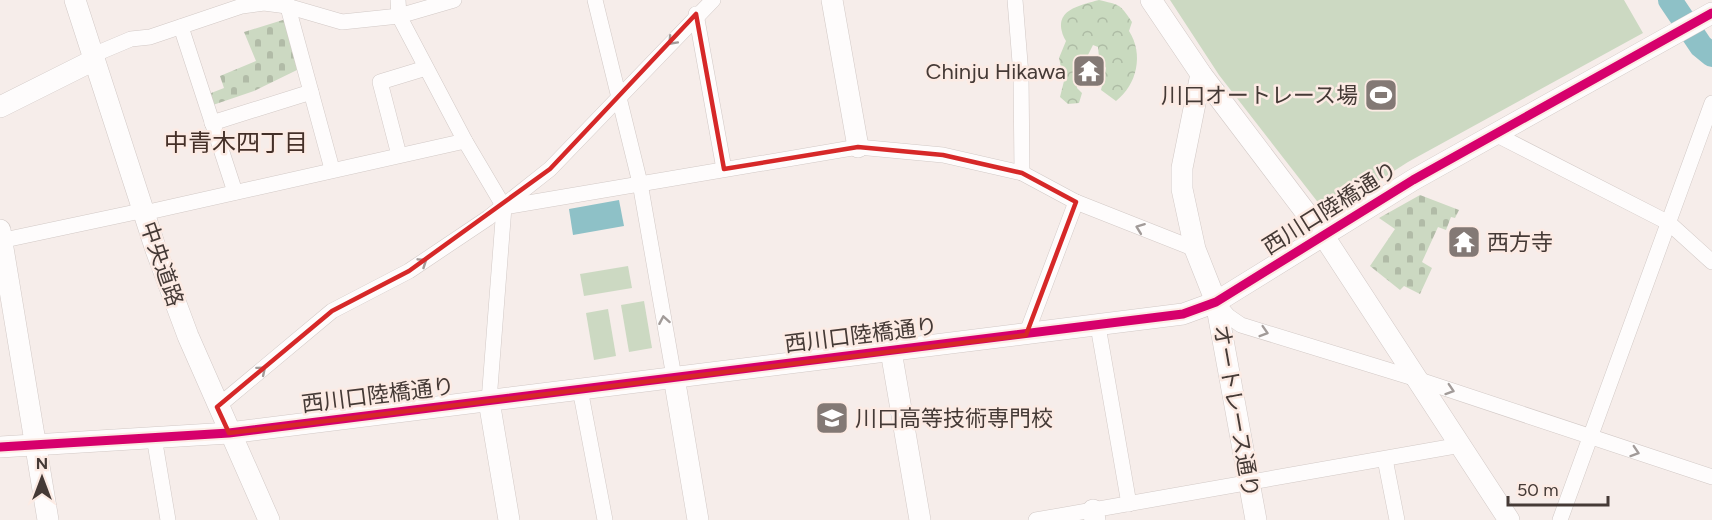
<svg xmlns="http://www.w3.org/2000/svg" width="1712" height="520" font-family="Figtree,'Noto Sans JP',sans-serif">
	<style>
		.forest { fill: url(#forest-crowns) }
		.cemetery { fill: url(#cemetery-stones) }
		.pitch { fill: #ccd9c2 }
		.water { fill: #8ec1c7 }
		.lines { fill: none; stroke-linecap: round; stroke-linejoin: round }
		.river { stroke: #8ec1c7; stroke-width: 24 }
		.street-casing { stroke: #d2c9c6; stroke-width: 16 }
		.secondary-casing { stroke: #d2c9c6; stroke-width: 22 }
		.street { stroke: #fefcfc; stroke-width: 15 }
		.secondary { stroke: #fefcfc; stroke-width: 21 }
		.cycleway-casing { stroke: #fcebe4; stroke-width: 13 }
		.cycleway { stroke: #d6006c; stroke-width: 9 }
		.oneway { stroke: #a29b99 }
		.marked { fill: none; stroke: #d62828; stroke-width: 4.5; stroke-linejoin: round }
		.labels { text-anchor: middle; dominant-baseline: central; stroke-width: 5; stroke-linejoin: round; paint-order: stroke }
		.poi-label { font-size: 22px; fill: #453a36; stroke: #fcebe4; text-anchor: end }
		.street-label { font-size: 22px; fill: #453a36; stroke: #fcebe4 }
		.neighbourhood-label { font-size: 24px; fill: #453028; stroke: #fcebe4 }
	</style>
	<defs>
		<pattern id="forest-crowns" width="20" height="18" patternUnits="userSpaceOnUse" patternTransform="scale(1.5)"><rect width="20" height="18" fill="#c9dabf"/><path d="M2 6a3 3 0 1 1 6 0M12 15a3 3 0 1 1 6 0" fill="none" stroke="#aebca5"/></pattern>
		<pattern id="cemetery-stones" width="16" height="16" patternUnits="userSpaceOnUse" patternTransform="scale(1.5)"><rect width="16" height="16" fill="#ccd9c2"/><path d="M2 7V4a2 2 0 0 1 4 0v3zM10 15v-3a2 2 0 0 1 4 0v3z" fill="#b1bba7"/></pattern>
	</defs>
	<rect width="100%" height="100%" fill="#f6edea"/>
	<!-- forest -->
	<path class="forest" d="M1099,0c19,5 20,2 33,22l-3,9c15,23 8,54 -13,70l-15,-11 5,-22 -7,-11 -1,-10 -5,-2 -15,30 -1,13 5,5 -3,10 -11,1 -8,-7 4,-16 -5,-23 7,-17c-16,-30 11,-35 33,-41z"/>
	<!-- cemetery -->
	<g class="cemetery">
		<polygon points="286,19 297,70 254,91 210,106 206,95 224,88 220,76 256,61 244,32"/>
		<polygon points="1420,195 1459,210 1455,218 1451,217 1446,230 1438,227 1422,262 1432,268 1420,294 1404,286 1400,290 1370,266 1395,229 1379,218"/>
	</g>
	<!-- pitch -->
	<g class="pitch">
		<polygon points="1170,0 1624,0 1643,33 1408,162 1327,214 1219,75"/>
		<polygon points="628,266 632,288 584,296 580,274"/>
		<polygon points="644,301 652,348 629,352 621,305"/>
		<polygon points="608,309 616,356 594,360 586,313"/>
	</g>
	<!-- water -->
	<polygon class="water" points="619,200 624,226 573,235 569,209"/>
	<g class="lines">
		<!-- river -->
		<polyline class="river" points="1670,0 1701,46 1712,55"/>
		<defs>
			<g id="street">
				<polyline points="286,0 332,169"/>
				<polyline points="398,0 399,16 465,141 504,207 489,401"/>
				<polyline points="595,0 640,183 674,377"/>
				<polyline points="1015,0 1021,75 1022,173"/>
				<polyline points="696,14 724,169"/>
				<polyline points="181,27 235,192"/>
				<polyline points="93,55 131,39 150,37 242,6 264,3 287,6 342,22 399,16 454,0"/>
				<polyline points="212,123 311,92"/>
				<polyline points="1495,134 1669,223 1712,262"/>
				<polyline points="399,155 380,82 426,68"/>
				<polyline points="504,207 858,147 943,155 1022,173 1076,202 1195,249"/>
				<polyline points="0,241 136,212 144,213 465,141"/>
				<polyline points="1216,302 1228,316 1241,325 1417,379 1712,477"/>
				<polyline points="1098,326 1129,504"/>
				<polyline points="1026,335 1076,202"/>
				<polyline points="580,389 605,520"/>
				<polyline points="217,407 332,311 409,271 488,218 550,169 713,0"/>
				<polyline points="154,437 168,520"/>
				<polyline points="1385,459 1397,520"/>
				<polyline points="1036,520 1461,445"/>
				<polyline points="1560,520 1712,103"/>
			</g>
			<g id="secondary">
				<polyline points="75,0 156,250 188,336 269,520"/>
				<polyline points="832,0 858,147"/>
				<polyline points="1151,0 1201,74 1323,235 1509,520"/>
				<polyline points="1201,74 1182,168 1182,189 1195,249 1216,302 1256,520"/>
				<polyline points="0,107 94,60"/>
				<polyline points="0,230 48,520"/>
				<polyline points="891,351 920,520"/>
				<polyline points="674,377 698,520"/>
				<polyline points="489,401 509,520"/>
				<polyline points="0,447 229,433 1183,314 1216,302 1413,180 1712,13"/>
				<polyline points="1093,510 1095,520"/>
			</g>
		</defs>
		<!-- street casing -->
		<use href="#street" class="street-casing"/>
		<!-- secondary casing -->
		<use href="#secondary" class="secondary-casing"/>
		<!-- street -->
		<use href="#street" class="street"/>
		<!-- secondary -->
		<use href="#secondary" class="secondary"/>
		<defs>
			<polyline id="cycleway" points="0,447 229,433 1183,314 1216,302 1413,180 1712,13"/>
		</defs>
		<!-- cycleway casing -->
		<use href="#cycleway" class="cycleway-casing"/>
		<!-- cycleway -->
		<use href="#cycleway" class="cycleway"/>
	</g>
	<!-- one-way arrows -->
	<defs><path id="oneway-chevron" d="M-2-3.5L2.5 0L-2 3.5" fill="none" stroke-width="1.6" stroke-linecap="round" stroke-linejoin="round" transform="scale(1.5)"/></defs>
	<g class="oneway">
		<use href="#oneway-chevron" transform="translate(672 41) rotate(133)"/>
		<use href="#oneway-chevron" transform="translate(1140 228) rotate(-159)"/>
		<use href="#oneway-chevron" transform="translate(423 262) rotate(-34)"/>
		<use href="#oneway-chevron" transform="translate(664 320) rotate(-100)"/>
		<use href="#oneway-chevron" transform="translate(1264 332) rotate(17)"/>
		<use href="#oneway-chevron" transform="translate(262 370) rotate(-40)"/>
		<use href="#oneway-chevron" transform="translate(1450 390) rotate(18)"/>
		<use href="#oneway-chevron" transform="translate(1635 452) rotate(18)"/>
	</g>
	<!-- marked area -->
	<path class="marked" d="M696,14l28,155 134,-22 85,8 79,18 54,29 -50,133 -797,98 -12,-26 115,-96 77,-40 141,-102z"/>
	<!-- icons -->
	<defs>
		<symbol id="temple-square" viewBox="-11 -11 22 22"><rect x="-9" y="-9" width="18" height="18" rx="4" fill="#837975" stroke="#fcebe4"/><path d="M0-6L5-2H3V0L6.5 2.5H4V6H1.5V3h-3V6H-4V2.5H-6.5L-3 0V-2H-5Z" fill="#fff"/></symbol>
		<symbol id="stadium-square" viewBox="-11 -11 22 22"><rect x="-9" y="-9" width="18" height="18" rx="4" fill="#837975" stroke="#fcebe4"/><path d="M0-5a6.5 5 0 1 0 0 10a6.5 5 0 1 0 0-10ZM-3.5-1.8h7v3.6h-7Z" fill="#fff"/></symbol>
		<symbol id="university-square" viewBox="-11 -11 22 22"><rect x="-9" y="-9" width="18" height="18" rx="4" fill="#837975" stroke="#fcebe4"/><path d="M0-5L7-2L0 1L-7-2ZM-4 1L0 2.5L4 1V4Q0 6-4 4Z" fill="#fff"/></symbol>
	</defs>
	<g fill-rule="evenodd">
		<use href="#temple-square" x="1070" y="52" width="38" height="38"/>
		<use href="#stadium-square" x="1362" y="76" width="38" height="38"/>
		<use href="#temple-square" x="1445" y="223" width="38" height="38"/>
		<use href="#university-square" x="813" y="399" width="38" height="38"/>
	</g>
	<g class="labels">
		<!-- poi labels -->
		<g class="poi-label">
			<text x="1066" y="71">Chinju Hikawa</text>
			<text x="1358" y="95">川口オートレース場</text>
			<text x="1487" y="242" text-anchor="start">西方寺</text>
			<text x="855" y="418" text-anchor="start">川口高等技術専門校</text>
		</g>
		<!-- street labels -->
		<g class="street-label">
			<text transform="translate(1330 208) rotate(-32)">西川口陸橋通り</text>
			<text transform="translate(162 264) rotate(71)">中央道路</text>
			<text transform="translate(861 335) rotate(-7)">西川口陸橋通り</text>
			<text transform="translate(378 395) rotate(-7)">西川口陸橋通り</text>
			<text transform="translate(1236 411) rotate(80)">オートレース通り</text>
		</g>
		<!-- neighbourhood labels -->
		<g class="neighbourhood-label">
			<text x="236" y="142">中青木四丁目</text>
		</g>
	</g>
	<!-- north arrow -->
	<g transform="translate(42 478)" stroke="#fcebe4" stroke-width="4.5" paint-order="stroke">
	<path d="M0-4.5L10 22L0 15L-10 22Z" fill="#453a36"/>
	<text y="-9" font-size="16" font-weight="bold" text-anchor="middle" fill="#453a36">N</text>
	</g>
	<!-- scale -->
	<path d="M1508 496v9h100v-9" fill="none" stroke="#453a36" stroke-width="3"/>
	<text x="1517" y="496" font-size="18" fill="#453a36" stroke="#fcebe4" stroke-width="4.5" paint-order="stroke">50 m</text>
</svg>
